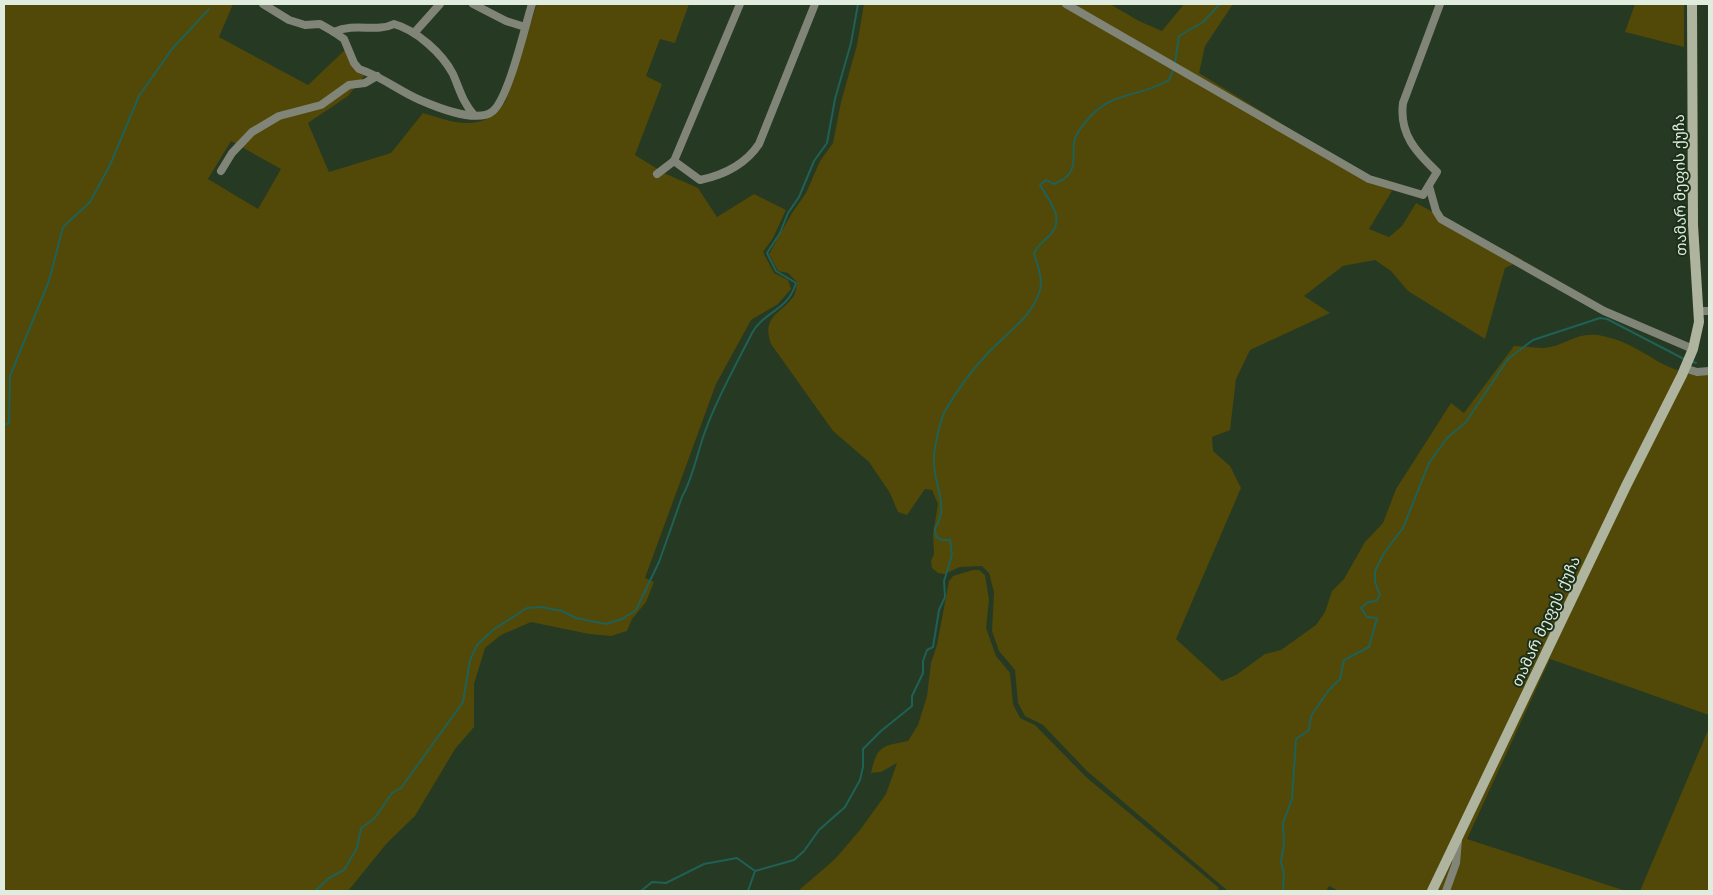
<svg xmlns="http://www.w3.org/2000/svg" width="1713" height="895" font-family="'Noto Serif','Noto Sans Georgian',serif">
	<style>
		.green { fill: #524808; fill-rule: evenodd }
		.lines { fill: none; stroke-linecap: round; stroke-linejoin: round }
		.stream { stroke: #1f6157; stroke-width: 2 }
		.street { stroke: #818578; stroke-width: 8 }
		.secondary { stroke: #aeb49e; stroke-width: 10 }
		.labels { text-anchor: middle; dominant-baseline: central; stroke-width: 4; stroke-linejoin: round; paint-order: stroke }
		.street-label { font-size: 15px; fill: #e0edde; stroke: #1c2f18 }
	</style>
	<rect width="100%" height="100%" fill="#263922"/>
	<!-- green -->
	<g class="green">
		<path d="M4,4h229l-14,33 89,48 39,-37 18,27 -17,21 -40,27 21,49 62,-19 32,-40c31,10 63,21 83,-13l31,-96h152l-14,39 -15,-4 -14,37 16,8 -27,71 29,18 34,15 19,29 37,-23 32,16 -13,28 -10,14 11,21 14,7 3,9 -13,15 -27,16 -35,64 -71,194 9,4 -8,20 -14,17 -5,12 -16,5 -22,-2 -58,-12 -30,13 -16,13 -11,36v43l-19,22 -40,67 -28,27 -39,48h-344zM231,141l50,28 -23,40 -50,-30z"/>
		<path d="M864,4h246l29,17 23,10 22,-27h49l-28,42 -6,27 193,118 -23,38 20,8 13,-11 14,-23 107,57 -18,8 -20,71 -77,-48 -17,-20 -16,-11 -32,6 -39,30 26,17 -80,37 -14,29 -6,51 -18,7 1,14 17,15 11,22 -65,151 46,42 14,-6 29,-21 16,-4 35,-25 9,-13 7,-21 12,-12 21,-37 18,-19 13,-34 55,-86 13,10 50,-67c10,0 20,2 30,2 24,-2 33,-19 63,-11 41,10 55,39 102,37v341l-159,-56 -83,180 159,52h-287l-10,-5 -3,5h-98l-141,-120 -44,-46 -18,-9 -7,-13 -3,-33 -16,-19 -7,-20 2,-39 -5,-19 -7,-7 -22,1 -16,7 -6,-1 -6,-5 -1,-7 3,-7 -1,-20 5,-30 -6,-14 -7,-1 -18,26 -9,-3 -8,-19 -21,-31 -36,-31 -62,-87c-10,-28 10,-30 22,-47 3,-4 3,-10 4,-15l-9,-9 -10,-2 -9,-17 23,-41 14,-20 14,-32 13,-18 8,-41 16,-57z"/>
		<polygon points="1635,4 1684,4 1684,47 1625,32"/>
		<path d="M973,570h6l6,5 4,25 -3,28 10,28 14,17 3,31 7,14 15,7 51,52 133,111 -2,3h-419l37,-32 25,-29 26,-36 11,-31 -16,9 -10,1c6,-28 12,-27 37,-32l10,-16 9,-29 4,-33 6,-18 12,-64 4,-5z"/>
		<polygon points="1709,728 1709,891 1640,891"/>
	</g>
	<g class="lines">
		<!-- stream -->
		<g class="stream">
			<polyline points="1175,63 1179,36 1203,22 1220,4"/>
			<polyline points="1691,361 1696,363"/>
			<polyline points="4,425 9,423 10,376 49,281 63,227 90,202 110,165 139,96 172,49 209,9"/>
			<path d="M315,891l14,-13 15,-8 13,-22 4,-20 13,-9 18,-26 9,-5 62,-86 7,-42 7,-15 16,-15 34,-22 14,-1 21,4 14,7 30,6 16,-5 14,-9 23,-48 23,-65c12,-21 15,-45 24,-68 12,-33 30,-64 46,-96 12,-22 36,-22 44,-50l-20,-12 -9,-18 13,-20 8,-20 11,-16 15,-36 13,-18 8,-44 16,-56 7,-39"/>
			<path d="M641,891l11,-9 14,1 38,-19 33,-6 18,13 39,-11 10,-9 15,-21 26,-23 15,-27 3,-13v-18l18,-18 31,-25v-10l11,-23v-12l4,-11 6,-3 6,-37 6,-13 -1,-16 8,-26 -2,-15h-8l-6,-3 -1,-9c15,-21 -1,-42 -1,-65 -1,-12 6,-42 11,-52 12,-21 26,-40 43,-58 18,-20 44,-35 52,-63 3,-12 -3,-26 -6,-37 4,-8 10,-12 16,-18 16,-17 -1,-34 -10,-50l6,-5 8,4c32,-12 12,-34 24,-52 30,-45 52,-30 91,-52l5,-12"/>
			<polyline points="748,891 755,871"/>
			<polyline points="1283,891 1284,873 1281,862 1284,844 1283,823 1292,799 1296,739 1309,730 1311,716 1328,691 1340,679 1344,660 1369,647 1377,618 1367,617 1361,608 1368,602 1376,601 1380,595 1375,582 1375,571 1384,553 1403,528 1429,463 1447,438 1466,422 1508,359 1533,340 1600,318 1607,319 1684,359"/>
		</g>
		<!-- street -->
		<g class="street">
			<path d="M263,4l26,16 16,5 15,-1 14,8 10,7 10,24 5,6c22,7 40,22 61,31 16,7 58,24 73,11 16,-14 32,-85 39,-107"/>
			<polyline points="473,4 506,21 525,27"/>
			<path d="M740,4l-66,157 26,19c24,-5 45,-15 59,-36l56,-140"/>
			<path d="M1066,4l303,175 54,16 14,-23c-21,-20 -38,-38 -34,-69l37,-99"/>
			<path d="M334,32c22,-10 42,1 60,-8 22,6 48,29 59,50 7,16 9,27 21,41"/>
			<polyline points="415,32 440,4"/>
			<polyline points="221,171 232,153 252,132 279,116 321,105 349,85 365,83 377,76"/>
			<polyline points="657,174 674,161"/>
			<polyline points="1429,186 1436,211 1441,219 1604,311 1693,349"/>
			<polyline points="1699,311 1709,311"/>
			<polyline points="1684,368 1697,372 1709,371"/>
			<polyline points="1446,891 1456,863 1458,840"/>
		</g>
		<!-- secondary -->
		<polyline class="secondary" points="1432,891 1626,486 1682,375 1693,349 1699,322 1693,225 1692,4"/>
	</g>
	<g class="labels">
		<!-- street labels -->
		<g class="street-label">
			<text transform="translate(1679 185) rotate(-91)">თამარ მეფის ქუჩა</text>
			<text transform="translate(1545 621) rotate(-65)">თამარ მეფეს ქუჩა</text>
		</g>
	</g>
	<!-- border -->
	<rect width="1713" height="895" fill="none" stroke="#e0edde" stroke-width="10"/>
</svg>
